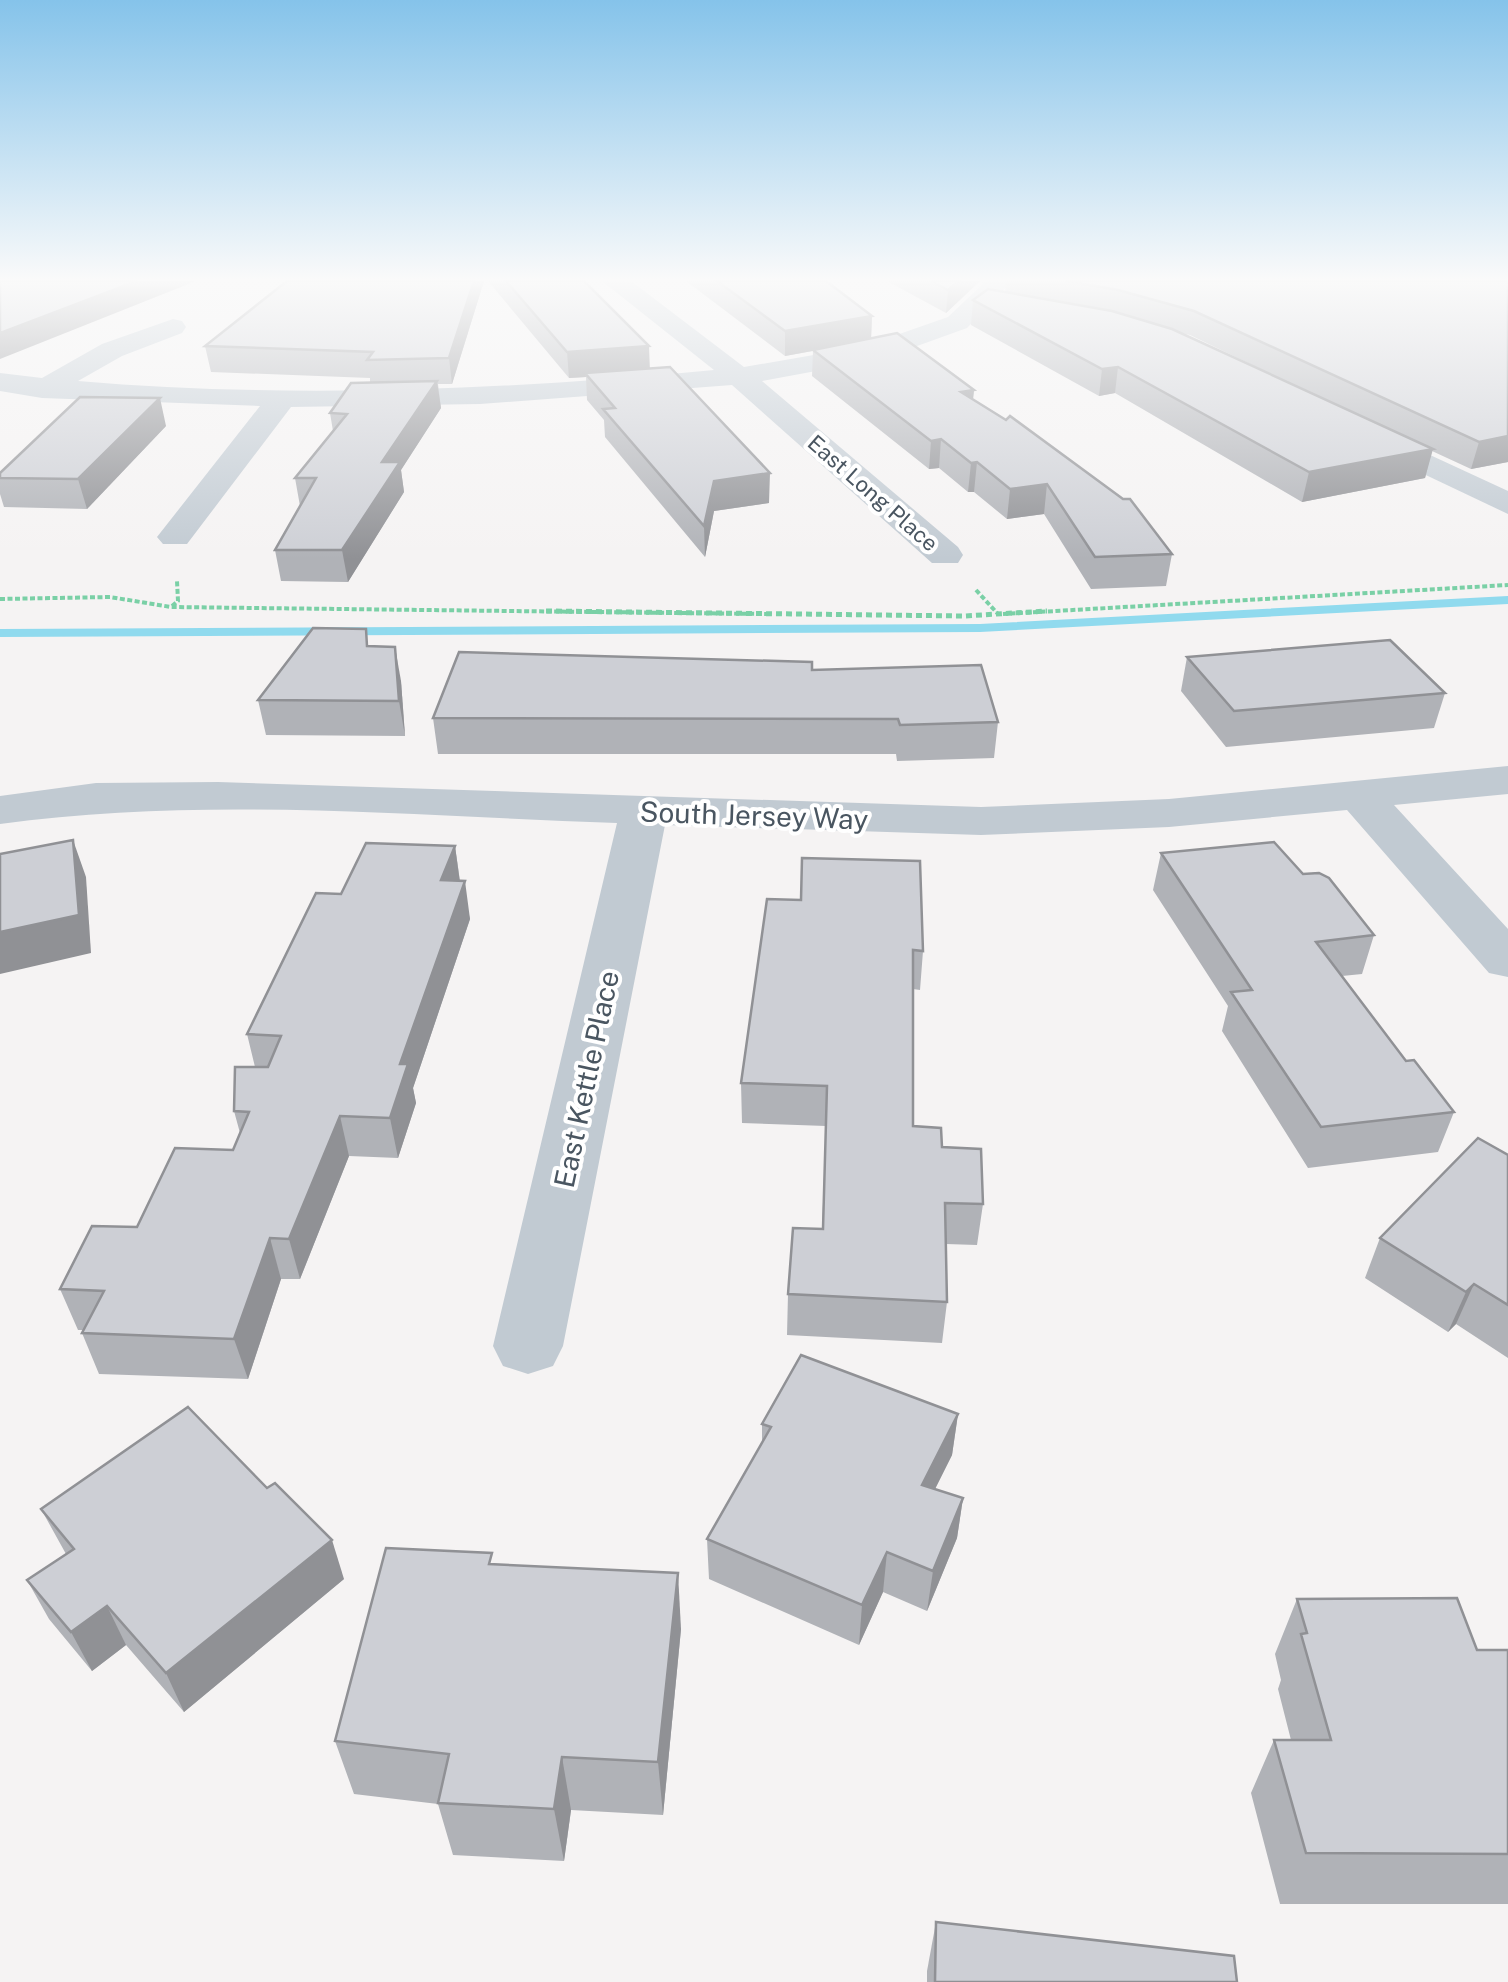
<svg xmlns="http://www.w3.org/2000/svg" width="1508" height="1982" font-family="'Public Sans',sans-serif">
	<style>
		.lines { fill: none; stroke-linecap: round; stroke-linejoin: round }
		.stream { fill: #90daee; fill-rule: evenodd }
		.path-far1 { stroke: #7ad0a6; stroke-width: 4; stroke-dasharray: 5 2.5; stroke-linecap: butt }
		.path { stroke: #7ad0a6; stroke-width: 5; stroke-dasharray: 6 4; stroke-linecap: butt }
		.minor { fill: #c1cad2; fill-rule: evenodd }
		.wall { fill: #b0b2b7; fill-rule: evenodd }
		.shaded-wall { fill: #909195 }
		.building { fill: #cdcfd5; stroke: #909195; stroke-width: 2.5 }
		.labels { text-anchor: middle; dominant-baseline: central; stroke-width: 8; stroke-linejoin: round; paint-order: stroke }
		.far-street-label { font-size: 22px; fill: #4a5661; stroke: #fff }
		.street-label { font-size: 28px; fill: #4a5661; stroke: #fff }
	</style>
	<rect width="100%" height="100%" fill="#f5f3f3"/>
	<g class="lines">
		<!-- stream -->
		<polygon class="stream" points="1508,596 1508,604 980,632 0,637 0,629 980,624"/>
		<!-- path-far1 -->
		<g class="path-far1">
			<polyline points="976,590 998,614"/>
			<polyline points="0,599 110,597 171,607 766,614"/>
			<polyline points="172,606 178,601 177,581"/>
			<polyline points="1003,614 1508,585"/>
		</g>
		<!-- path -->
		<polyline class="path" points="546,611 964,616 1047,611"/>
		<!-- minor -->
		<g class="minor">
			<path d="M602,281h29l113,86 121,-21 83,-29 38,-36h26l-45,47 -86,31 -119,22 196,166 5,8 -5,8h-26l-200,-178 -252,19 -189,3 -104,137h-24l-6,-7 103,-131 -218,-8 -42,-7v-18l42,5 60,-34 71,-25 9,2 4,6 -4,6 -60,23 -44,25c211,18 426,9 636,-11z"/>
			<polygon points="1363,424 1508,491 1508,514 1352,440 1348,433 1352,426"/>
			<path d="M1508,766v28l-114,11 114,124v48l-19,-4 -142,-163 -178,17 -188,8 -316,-10 -102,521 -10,20 -25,8 -25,-8 -10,-20 124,-523c-205,-7 -413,-27 -617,1v-28l96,-13 122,-1 763,25 188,-8z"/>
		</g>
	</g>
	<!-- wall -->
	<g class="wall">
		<polygon points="287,281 484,281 452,384 438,384 441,408 401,470 404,492 348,582 281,581 275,550 300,506 295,478 333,431 330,413 370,382 370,378 211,372 205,346"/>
		<polygon points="488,281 584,281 650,368 769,503 714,511 705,557 605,437 604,420 587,400 586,377 569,378"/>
		<polygon points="686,281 826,281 872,316 871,338 974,390 973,399 1172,554 1166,586 1091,589 1044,514 1007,519 974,492 968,492 939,468 929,469 812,376 813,351 785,356"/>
		<polygon points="887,281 980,281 946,313"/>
		<path d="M1006,281h502v181l-37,7 -39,-18 -7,27 -123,24 -187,-109 -16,3 -128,-71 2,-25 32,-8zM1177,332l13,3 129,62z"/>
		<polygon points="166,426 87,509 4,507 0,494 0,473"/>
		<polygon points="369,646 401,681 405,736 266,735 258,700"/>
		<polygon points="1187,657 1445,693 1434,728 1226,747 1181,691"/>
		<polygon points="812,670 998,722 994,758 897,761 896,754 438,754 433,718"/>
		<polygon points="455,846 460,881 470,919 413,1088 416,1103 398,1158 349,1156 300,1279 281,1279 248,1379 99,1374 82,1333 83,1330 78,1330 60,1289 233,1150 240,1133 234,1111 255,1067 247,1034 341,894"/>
		<polygon points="1161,853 1303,874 1374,935 1362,974 1342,976 1406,1061 1454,1112 1438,1152 1308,1168 1222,1031 1228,1006 1153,890"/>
		<polygon points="767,899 923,951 920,990 913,989 913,1126 942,1147 983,1204 977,1245 946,1244 947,1302 942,1343 787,1335 788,1294 822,1229 826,1126 742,1123 741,1083"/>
		<polygon points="1508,1155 1508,1358 1456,1324 1448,1332 1365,1278 1380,1238"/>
		<polygon points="958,1414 952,1455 935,1489 963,1498 957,1538 927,1611 883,1592 859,1645 709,1579 707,1539 762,1442 762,1424"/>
		<polygon points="41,1509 344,1579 184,1712 126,1645 92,1671 49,1619 27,1580 66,1554"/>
		<polygon points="494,1564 681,1629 663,1815 571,1810 564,1861 453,1855 438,1804 354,1794 335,1741"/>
		<polygon points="1297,1599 1477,1650 1508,1650 1508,1904 1280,1904 1251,1793 1274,1740 1291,1740 1278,1689 1281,1680 1275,1654"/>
		<polygon points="936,1922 1237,1982 927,1982 927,1971"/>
	</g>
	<!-- shaded-wall -->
	<g class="shaded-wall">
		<polygon points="137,281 196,281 0,359 0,333"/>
		<polygon points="474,281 484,281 452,384 449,358"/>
		<polygon points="958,281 980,281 946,313 948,290"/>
		<polygon points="872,316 871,340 785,356 785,331"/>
		<polygon points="649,346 650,372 585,373 586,377 569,378 567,352"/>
		<polygon points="1118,367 1115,393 1099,396 1102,369"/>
		<polygon points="437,381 441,408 401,470 404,492 348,582 342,550 382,462"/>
		<polygon points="974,390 971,417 961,392"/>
		<polygon points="160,398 166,426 87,509 78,479"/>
		<polygon points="1508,436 1508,462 1471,469 1479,442"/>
		<polygon points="941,439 939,468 929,469 931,441"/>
		<polygon points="1433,449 1425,478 1302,502 1309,472"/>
		<polygon points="977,462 974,492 968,492 971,463"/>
		<polygon points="770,473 769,503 714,511 705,557 704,526 714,481"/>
		<polygon points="1047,484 1044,514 1007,519 1010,489"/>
		<polygon points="395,647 401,681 405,736 399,701"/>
		<polygon points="73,840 86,877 91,953 0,974 0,932"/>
		<polygon points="455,846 460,883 441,880"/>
		<polygon points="465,881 470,919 413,1088 416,1103 398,1158 390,1118 400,1064"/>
		<polygon points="340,1116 349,1156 300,1279 289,1239"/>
		<polygon points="270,1238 281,1279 248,1379 234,1339"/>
		<polygon points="1474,1284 1456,1324 1448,1332 1466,1292"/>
		<polygon points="958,1414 952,1455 917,1525 922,1485"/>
		<polygon points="963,1498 957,1538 927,1611 933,1571"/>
		<polygon points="332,1540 344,1579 184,1712 166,1673"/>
		<polygon points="887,1552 883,1592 859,1645 862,1605"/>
		<polygon points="678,1573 681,1629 663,1815 658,1762"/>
		<polygon points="107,1606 126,1645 92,1671 71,1632"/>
		<polygon points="562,1757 571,1810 564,1861 554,1809"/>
	</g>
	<!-- building -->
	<g class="building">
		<polygon points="0,281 137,281 0,333"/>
		<polygon points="287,281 474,281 449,358 367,360 373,352 205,346"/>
		<polygon points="506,281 584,281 649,346 567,352"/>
		<polygon points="717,281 826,281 872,316 785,331"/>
		<polygon points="931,281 958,281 948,290"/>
		<polygon points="1066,281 1508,281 1508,436 1479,442 1194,311 1118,290"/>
		<polygon points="988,289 1112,311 1172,329 1433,449 1309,472 1118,367 1102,369 973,300"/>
		<polygon points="897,333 974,390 961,392 1006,420 1010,416 1123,499 1130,499 1172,554 1095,557 1047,484 1010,489 977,462 971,463 941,439 931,441 813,350"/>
		<polygon points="670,367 770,473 714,481 704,526 603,409 615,408 585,373"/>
		<polygon points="437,381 382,462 400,462 342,550 275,550 316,478 295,478 347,414 330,413 351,383"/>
		<polygon points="80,397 160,398 78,479 0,478 0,473"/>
		<polygon points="313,628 366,629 367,646 395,647 399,701 258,700"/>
		<polygon points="1390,640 1445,693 1234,711 1187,657"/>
		<polygon points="459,652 812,662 812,670 981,665 998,722 900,725 898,719 433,718"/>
		<polygon points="73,840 79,915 0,932 0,854"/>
		<polygon points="1274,842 1303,874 1319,873 1329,878 1374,935 1316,942 1406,1061 1414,1060 1454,1112 1321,1127 1231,992 1252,990 1161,853"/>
		<polygon points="366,843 455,846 441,880 465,881 400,1064 408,1064 390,1118 340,1116 289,1239 270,1238 234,1339 82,1333 104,1291 60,1289 92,1226 137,1227 175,1148 233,1150 249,1112 234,1111 235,1067 268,1067 281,1036 247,1034 316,893 341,894"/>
		<polygon points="802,858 920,861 923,951 913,950 913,1126 941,1128 942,1147 981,1149 983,1204 945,1203 947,1302 788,1294 793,1228 823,1229 827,1086 741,1083 767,899 801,900"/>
		<polygon points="1478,1138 1508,1155 1508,1305 1474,1284 1466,1292 1380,1238"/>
		<polygon points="801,1355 958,1414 922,1485 963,1498 933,1571 887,1552 862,1605 707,1539 771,1427 762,1424"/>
		<polygon points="188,1407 267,1488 275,1483 332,1540 166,1673 107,1606 71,1632 27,1580 74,1549 41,1509"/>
		<polygon points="386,1548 492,1553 489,1564 678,1573 658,1762 562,1757 554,1809 438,1803 449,1754 335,1741"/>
		<polygon points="1457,1598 1477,1650 1508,1650 1508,1854 1306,1853 1274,1740 1331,1740 1301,1634 1307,1633 1297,1599"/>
		<polygon points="936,1922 1234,1956 1237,1982 935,1982"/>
	</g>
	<!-- sky -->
	<linearGradient id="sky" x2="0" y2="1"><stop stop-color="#85c3ea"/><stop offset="0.5" stop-color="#fafafa"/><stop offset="1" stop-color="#fafafa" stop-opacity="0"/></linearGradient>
	<rect width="1508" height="559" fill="url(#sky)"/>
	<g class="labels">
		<!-- far-street labels -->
		<g class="far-street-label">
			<text transform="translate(873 493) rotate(41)">East Long Place</text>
		</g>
		<!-- street labels -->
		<g class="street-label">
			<text transform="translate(754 815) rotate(2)">South Jersey Way</text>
			<text transform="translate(586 1079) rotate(-78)">East Kettle Place</text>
		</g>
	</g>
</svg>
